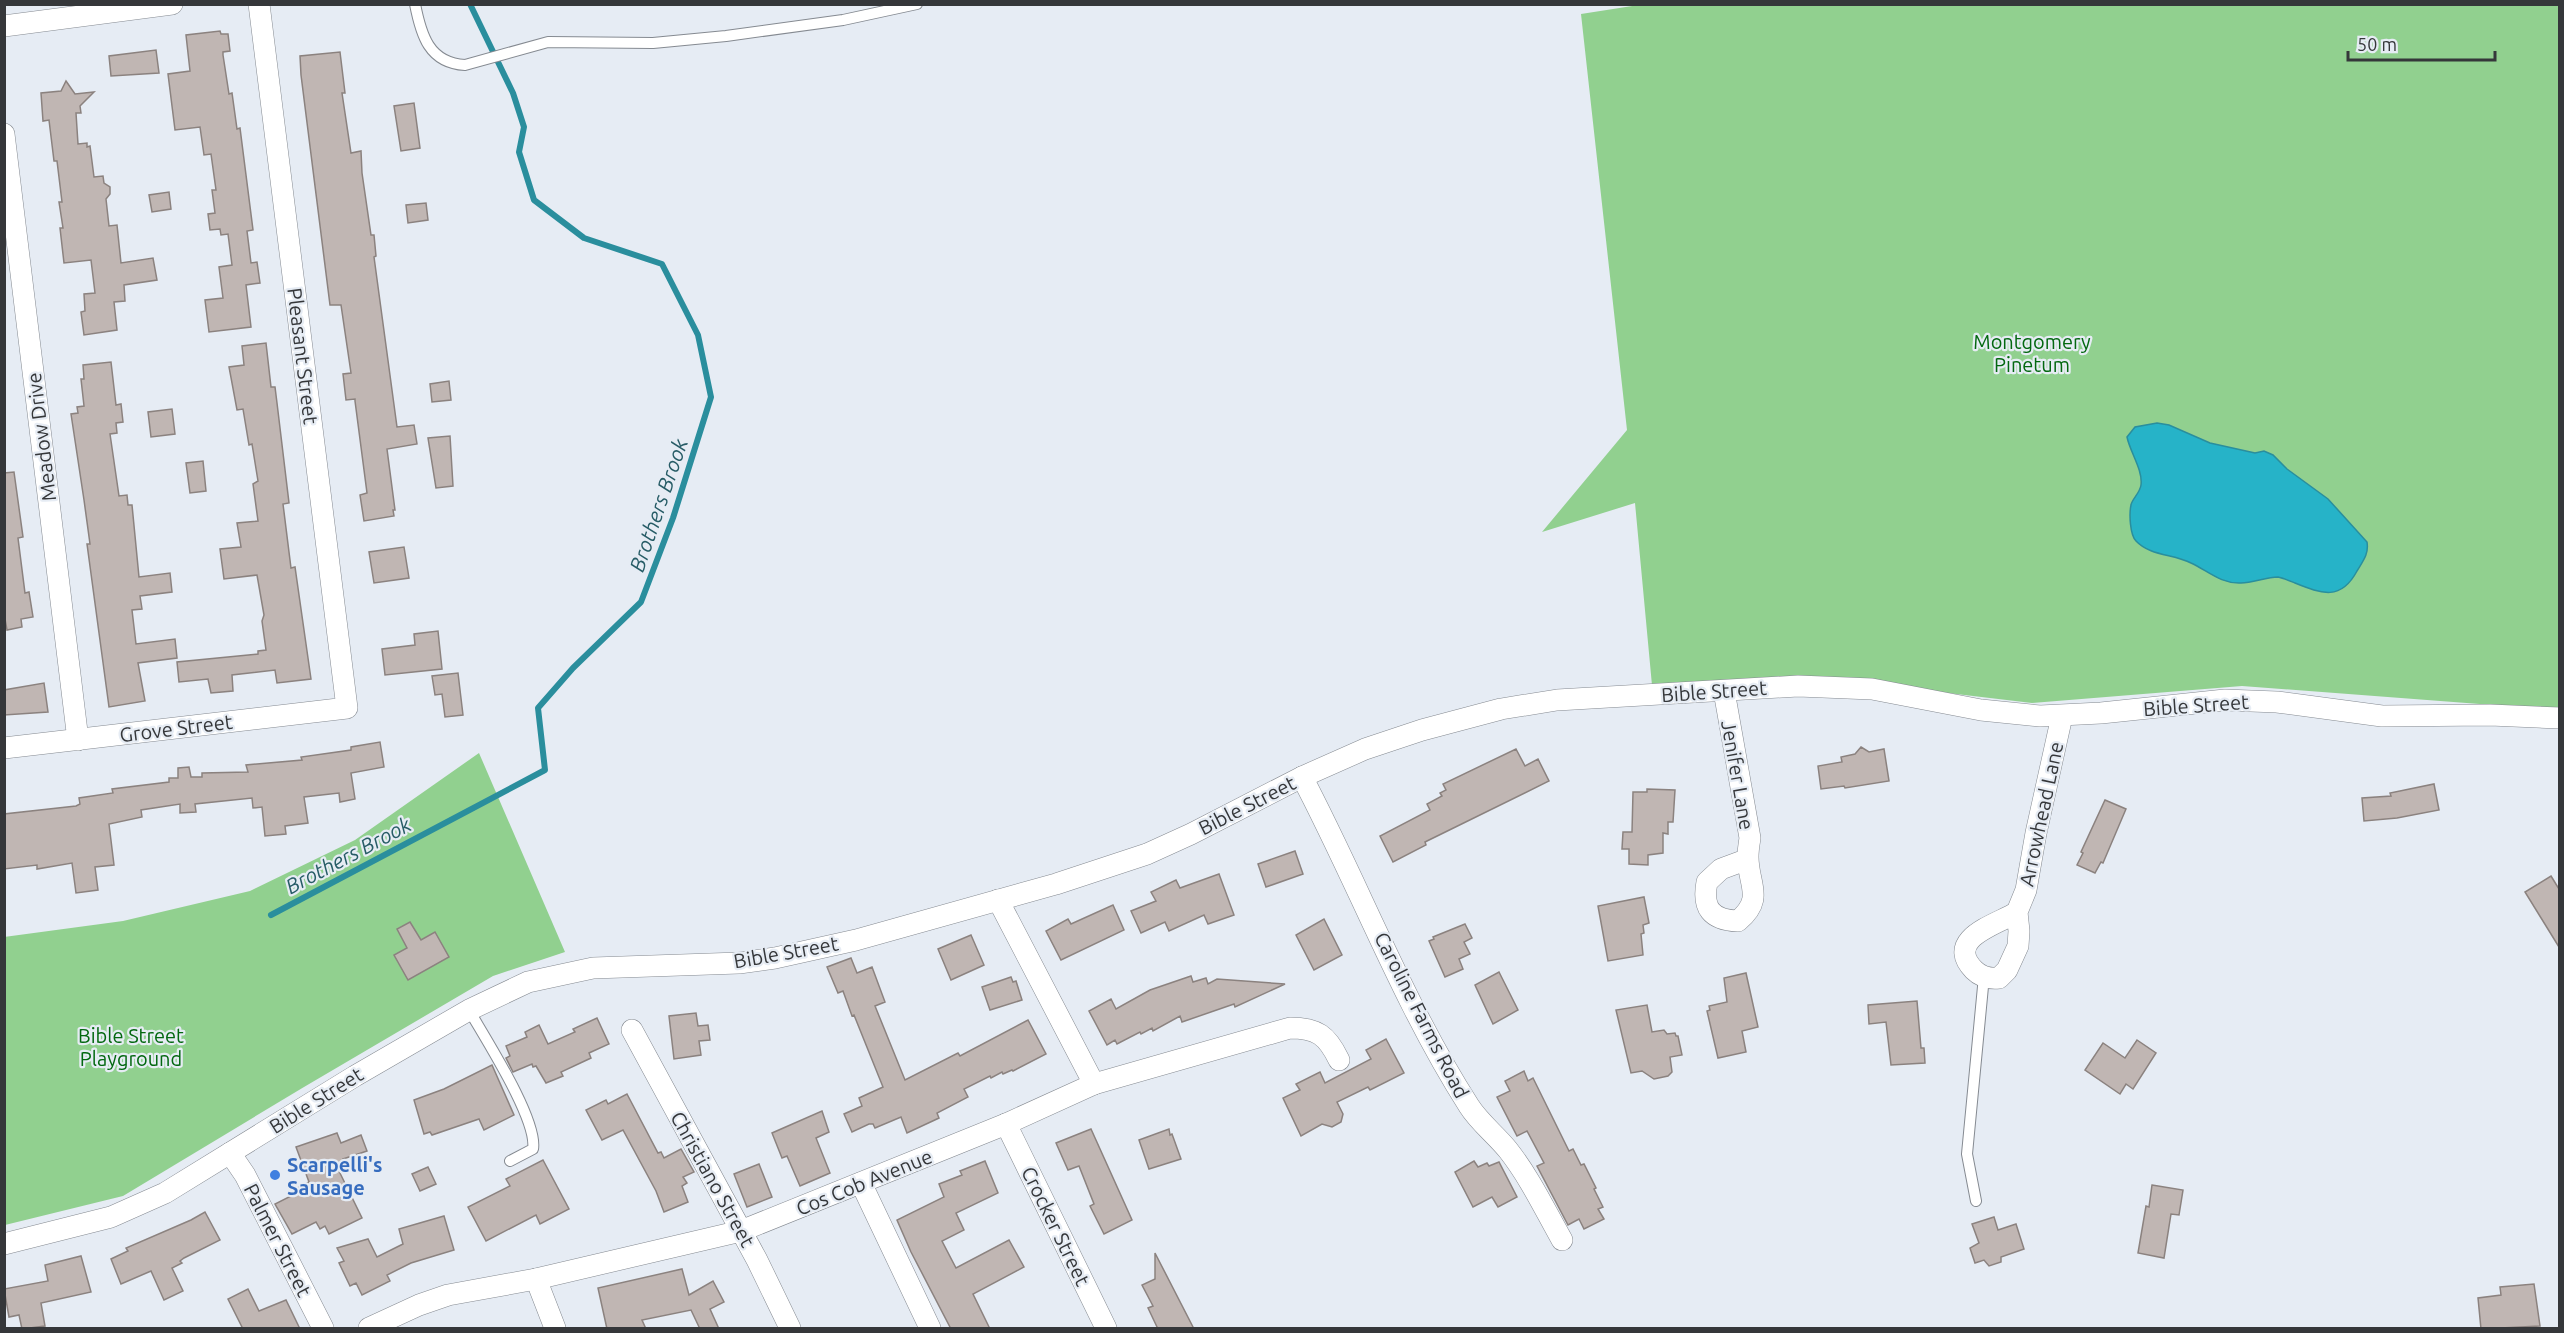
<svg xmlns="http://www.w3.org/2000/svg" width="2564" height="1333" font-family="Ubuntu,sans-serif">
	<style>
		.green { fill: #91d08f }
		.water { fill: #26b3c8; stroke: #2a8e9d; stroke-width: 1.5 }
		.lines { fill: none; stroke-linecap: round; stroke-linejoin: round }
		.stream { stroke: #2a8e9d; stroke-width: 6 }
		.building { fill: #c0b6b3; stroke: #8b827f; stroke-width: 1.5 }
		.lane-casing { stroke: #858a91; stroke-width: 12 }
		.street-casing { stroke: #858a91; stroke-width: 22 }
		.lane { stroke: #fff; stroke-width: 10 }
		.street { stroke: #fff; stroke-width: 21 }
		.shop-dot { fill: #3f7fe0; stroke: #e6ecf4; stroke-width: 2 }
		.labels { text-anchor: middle; dominant-baseline: central; stroke-width: 4.5; stroke-linejoin: round; paint-order: stroke }
		.park-label { font-size: 20px; fill: #036810; stroke: #e6ecf4 }
		.street-label { font-size: 20px; fill: #35373a; stroke: #e6ecf4 }
		.shop-label { font-size: 20px; font-weight: bold; fill: #366cbe; stroke: #e6ecf4; text-anchor: start }
		.water-label { font-size: 21px; font-style: italic; fill: #275c66; stroke: #e6ecf4 }
	</style>
	<rect width="100%" height="100%" fill="#e6ecf4"/>
	<!-- green -->
	<g class="green">
		<polygon points="1645,4 2559,5 2559,710 2242,686 2032,703 1872,684 1653,696 1635,503 1542,532 1627,430 1581,14"/>
		<polygon points="479,753 565,952 493,976 304,1087 123,1196 5,1225 4,937 123,921 250,891 355,840"/>
	</g>
	<!-- water -->
	<path class="water" d="M2157,423l12,2 41,18 45,10 9,-2 9,4 14,14 41,30 39,43c2,12 -4,19 -10,29 -16,30 -35,23 -62,12 -5,-2 -12,-5 -17,-6 -12,0 -25,6 -37,6 -20,1 -33,-12 -50,-20 -17,-9 -41,-7 -55,-22 -6,-6 -7,-27 -5,-36 1,-6 9,-12 10,-20 2,-15 -11,-33 -14,-48l8,-10z"/>
	<g class="lines">
		<!-- stream -->
		<polyline class="stream" points="271,915 545,770 538,708 573,668 641,602 673,518 711,397 698,335 662,264 584,238 534,200 519,152 524,127 513,93 470,4"/>
	</g>
	<!-- building -->
	<g class="building">
		<polygon points="220,31 221,34 228,34 230,51 223,52 223,55 229,94 232,93 237,129 240,128 253,230 247,231 251,263 257,262 260,283 246,285 251,327 209,332 205,300 223,298 219,267 232,265 228,234 221,235 220,229 210,230 208,214 215,213 212,190 216,190 211,154 204,155 200,127 175,130 168,74 190,71 186,35"/>
		<polygon points="156,50 159,73 111,76 109,56"/>
		<polygon points="340,52 345,93 342,93 351,153 361,151 362,173 371,235 374,235 376,256 374,257 397,427 414,425 417,444 387,449 395,510 393,510 394,516 364,521 360,495 367,493 355,401 355,399 346,400 343,374 351,373 341,305 330,305 301,75 300,56"/>
		<polygon points="66,81 75,94 94,92 80,106 81,113 76,113 78,144 87,143 87,147 90,146 94,177 103,176 104,183 110,187 110,194 106,199 109,226 117,225 121,263 153,258 157,280 124,285 125,301 114,302 117,330 84,335 81,312 85,311 84,294 95,293 91,260 64,263 60,228 63,228 59,202 62,202 57,161 54,161 49,120 43,121 41,93 61,91"/>
		<polygon points="414,103 420,148 401,151 394,106"/>
		<polygon points="169,192 171,209 152,212 149,195"/>
		<polygon points="426,203 428,220 408,223 406,205"/>
		<polygon points="266,343 271,387 275,387 277,403 289,503 283,504 291,568 295,567 311,679 277,683 275,670 232,675 233,691 211,693 208,679 179,682 177,662 258,654 258,651 266,650 262,621 264,615 257,575 224,579 220,549 241,547 237,523 258,521 253,484 258,481 252,444 249,445 243,409 237,410 229,367 244,365 242,346"/>
		<polygon points="111,362 116,405 121,404 123,422 116,423 117,433 110,434 119,496 127,495 128,505 132,505 139,577 170,573 172,592 140,596 142,609 132,610 136,644 175,639 177,658 138,663 145,701 109,707 87,544 90,544 84,500 71,414 78,413 77,407 84,406 81,379 84,379 83,365"/>
		<polygon points="449,381 451,400 432,402 430,384"/>
		<polygon points="172,409 175,434 151,437 148,412"/>
		<polygon points="450,436 453,486 436,488 428,438"/>
		<polygon points="203,461 206,491 190,493 186,463"/>
		<polygon points="14,472 23,537 18,538 25,593 29,592 33,617 21,619 22,627 7,630 4,614 4,473"/>
		<polygon points="404,547 409,578 374,583 369,552"/>
		<polygon points="438,631 442,669 385,675 382,649 415,645 414,634"/>
		<polygon points="458,673 463,715 445,717 442,694 435,695 432,676"/>
		<polygon points="44,683 48,712 4,715 4,690"/>
		<polygon points="380,742 384,767 351,773 355,799 340,802 339,793 304,797 308,823 285,826 286,834 265,836 262,807 253,808 252,798 195,804 196,812 180,813 180,804 141,810 142,817 109,824 114,865 95,867 98,890 76,893 72,863 37,869 37,865 4,869 4,814 76,806 80,804 79,798 113,793 112,789 169,782 169,778 178,778 178,768 189,767 191,777 202,777 202,773 248,772 246,765 302,760 301,757 351,750 351,747"/>
		<polygon points="1861,747 1869,752 1884,749 1889,781 1845,788 1844,786 1821,789 1818,766 1842,762 1841,757 1855,754"/>
		<polygon points="1516,749 1525,766 1538,759 1549,781 1425,842 1426,845 1393,862 1380,836 1430,810 1427,804 1442,796 1440,793 1446,790 1443,784"/>
		<polygon points="2434,784 2439,810 2397,818 2364,821 2362,798 2391,796 2390,793"/>
		<polygon points="1647,789 1675,790 1673,822 1668,822 1668,834 1663,833 1663,853 1648,855 1648,865 1629,864 1629,849 1622,849 1623,832 1632,832 1633,792 1647,792"/>
		<polygon points="2105,800 2126,809 2103,863 2101,862 2095,873 2077,865 2083,853 2081,852"/>
		<polygon points="1295,851 1303,874 1266,887 1258,864"/>
		<polygon points="1219,874 1234,915 1208,924 1204,915 1169,931 1165,922 1141,933 1131,911 1156,901 1151,892 1176,880 1180,888"/>
		<polygon points="2551,876 2559,889 2559,947 2525,892"/>
		<polygon points="1644,897 1649,923 1643,925 1644,933 1641,934 1643,955 1608,961 1598,906"/>
		<polygon points="1113,905 1124,930 1061,960 1046,931 1068,919 1071,924"/>
		<polygon points="1324,919 1342,955 1314,970 1296,935"/>
		<polygon points="410,922 421,940 435,932 449,957 408,980 394,955 407,948 397,929"/>
		<polygon points="1465,924 1472,938 1464,942 1470,954 1459,959 1463,969 1445,977 1429,941 1434,939 1433,937"/>
		<polygon points="971,935 984,965 951,980 938,949"/>
		<polygon points="851,958 857,973 872,967 885,1002 875,1006 905,1080 958,1053 960,1056 1028,1020 1046,1054 1013,1071 1012,1070 1003,1074 1002,1072 991,1078 990,1076 964,1089 968,1097 937,1113 939,1118 907,1133 901,1117 875,1128 873,1124 869,1124 852,1132 844,1114 862,1106 859,1098 883,1087 854,1015 852,1016 843,991 838,993 827,967"/>
		<polygon points="1499,972 1518,1010 1493,1024 1475,985"/>
		<polygon points="1746,973 1758,1027 1742,1031 1746,1052 1718,1058 1707,1011 1710,1010 1709,1006 1727,1002 1724,978"/>
		<polygon points="1191,976 1193,982 1206,978 1208,984 1217,979 1285,984 1235,1007 1234,1004 1182,1022 1180,1016 1153,1031 1152,1028 1141,1034 1140,1032 1117,1044 1115,1040 1107,1045 1089,1011 1111,999 1116,1009 1150,990"/>
		<polygon points="1011,977 1013,982 1016,981 1022,1000 990,1010 982,987"/>
		<polygon points="1917,1001 1921,1048 1924,1048 1925,1063 1891,1065 1886,1022 1869,1024 1868,1005"/>
		<polygon points="1647,1005 1652,1032 1664,1030 1667,1034 1675,1033 1676,1036 1678,1036 1682,1055 1670,1057 1672,1072 1668,1076 1654,1079 1642,1071 1631,1073 1616,1010"/>
		<polygon points="696,1013 698,1026 708,1025 710,1040 699,1041 701,1055 674,1059 669,1016"/>
		<polygon points="597,1018 609,1044 589,1053 591,1058 561,1072 563,1076 546,1083 536,1066 533,1067 532,1064 513,1072 506,1058 510,1056 506,1046 527,1037 525,1032 539,1025 548,1044 575,1032 573,1029"/>
		<polygon points="1386,1039 1404,1073 1370,1090 1368,1087 1337,1102 1343,1114 1341,1122 1332,1127 1322,1124 1301,1136 1283,1098 1300,1090 1296,1084 1320,1072 1325,1083 1371,1059 1366,1050"/>
		<polygon points="2137,1040 2156,1053 2133,1089 2126,1084 2120,1094 2085,1070 2103,1043 2125,1058"/>
		<polygon points="492,1065 514,1115 484,1130 479,1119 432,1135 430,1132 424,1134 414,1100 444,1089"/>
		<polygon points="1524,1071 1528,1081 1533,1078 1569,1151 1573,1149 1581,1165 1584,1164 1596,1188 1594,1189 1603,1207 1598,1209 1604,1219 1584,1229 1579,1219 1568,1225 1537,1166 1544,1163 1527,1131 1517,1136 1497,1097 1510,1091 1505,1081"/>
		<polygon points="627,1094 658,1153 661,1152 664,1158 681,1149 694,1172 683,1177 687,1183 682,1186 688,1202 664,1212 656,1191 623,1130 602,1140 586,1110 606,1100 608,1104"/>
		<polygon points="822,1111 829,1132 816,1138 830,1173 800,1186 787,1156 782,1158 772,1133"/>
		<polygon points="1091,1129 1132,1220 1104,1234 1090,1206 1094,1204 1079,1166 1068,1170 1056,1143"/>
		<polygon points="1169,1129 1170,1135 1172,1134 1181,1159 1149,1169 1139,1140"/>
		<polygon points="337,1133 341,1143 361,1135 367,1151 343,1159 345,1164 337,1167 362,1218 329,1234 325,1226 320,1229 316,1222 292,1234 275,1204 295,1194 293,1190 309,1182 296,1147"/>
		<polygon points="543,1160 569,1209 540,1224 536,1215 486,1241 468,1207 510,1186 506,1179"/>
		<polygon points="985,1161 998,1193 956,1213 964,1230 942,1241 956,1268 1009,1240 1024,1267 973,1294 990,1329 951,1329 911,1252 897,1220 944,1197 939,1184 962,1175 960,1171"/>
		<polygon points="1474,1161 1478,1167 1487,1163 1489,1166 1499,1162 1517,1197 1498,1207 1492,1197 1473,1207 1455,1172"/>
		<polygon points="759,1164 772,1197 747,1207 734,1174"/>
		<polygon points="428,1167 436,1184 420,1191 412,1174"/>
		<polygon points="2152,1185 2183,1190 2179,1215 2171,1214 2164,1258 2138,1253 2146,1206 2149,1207"/>
		<polygon points="205,1212 220,1240 184,1258 180,1261 182,1263 172,1268 183,1291 164,1300 151,1271 121,1284 111,1259 128,1251 126,1248 191,1220"/>
		<polygon points="444,1216 454,1250 411,1263 387,1275 390,1281 362,1295 356,1283 350,1286 339,1263 344,1261 337,1248 368,1239 377,1257 403,1244 399,1229"/>
		<polygon points="1994,1217 1998,1230 2016,1224 2024,1249 2001,1257 2001,1262 1989,1266 1984,1260 1975,1263 1970,1248 1979,1243 1972,1224"/>
		<polygon points="1155,1253 1194,1329 1158,1329 1148,1308 1153,1306 1142,1285 1155,1279"/>
		<polygon points="81,1256 91,1292 41,1303 45,1326 22,1329 19,1315 9,1317 4,1289 48,1281 45,1265"/>
		<polygon points="682,1269 689,1295 713,1281 724,1302 710,1309 719,1329 700,1329 691,1310 642,1320 646,1329 607,1329 598,1288"/>
		<polygon points="2534,1284 2540,1326 2481,1329 2478,1298 2501,1295 2500,1287"/>
		<polygon points="248,1289 259,1311 286,1300 300,1329 243,1329 228,1299"/>
	</g>
	<g class="lines">
		<defs>
			<g id="lane">
				<path d="M415,4c6,31 14,59 50,61l83,-23 105,1 73,-7 117,-16 74,-16"/>
				<path d="M469,1010c16,28 69,110 64,139l-23,12"/>
				<polyline points="1976,1201 1967,1154 1984,976"/>
			</g>
			<g id="street">
				<polyline points="4,26 172,4"/>
				<polyline points="4,134 78,740"/>
				<path d="M1724,691l26,147c-1,6 -2,13 -2,19 0,28 17,41 -10,64 -27,-1 -36,-13 -31,-39l14,-13 27,-10"/>
				<polyline points="4,748 347,708 259,4"/>
				<path d="M1302,777c57,108 101,226 167,329 10,16 27,29 39,44 22,28 37,60 54,90"/>
				<polyline points="998,900 1094,1084"/>
				<path d="M2017,912c-18,12 -74,26 -43,58 7,7 15,9 25,8l8,-8 11,-24 1,-15 -2,-19 9,-22 10,-57 26,-117"/>
				<polyline points="632,1030 757,1260 790,1328"/>
				<polyline points="1006,1124 1106,1328"/>
				<polyline points="230,1153 245,1175 323,1328"/>
				<polyline points="861,1183 930,1328"/>
				<polyline points="4,1244 111,1217 165,1193 355,1076 469,1010 528,982 593,968 739,963 775,958 856,940 1056,884 1147,854 1191,834 1302,777 1365,749 1422,730 1501,709 1557,700 1798,686 1872,689 1981,710 2040,716 2101,713 2225,700 2277,702 2382,716 2490,715 2560,718"/>
				<polyline points="536,1279 555,1328"/>
				<path d="M369,1328l50,-23 29,-10 88,-16 205,-48 265,-107 88,-40 196,-56c27,0 37,7 49,32"/>
			</g>
		</defs>
		<!-- lane casing -->
		<use href="#lane" class="lane-casing"/>
		<!-- street casing -->
		<use href="#street" class="street-casing"/>
		<!-- lane -->
		<use href="#lane" class="lane"/>
		<!-- street -->
		<use href="#street" class="street"/>
	</g>
	<!-- markers -->
	<circle class="shop-dot" cx="275" cy="1175" r="6"/>
	<g class="labels">
		<!-- park labels -->
		<g class="park-label">
			<text x="2032" y="341">Montgomery<tspan x="2032" dy="23">Pinetum</tspan></text>
			<text x="131" y="1035">Bible Street<tspan x="131" dy="23">Playground</tspan></text>
		</g>
		<!-- street labels -->
		<g class="street-label">
			<text transform="translate(303 356) rotate(83)">Pleasant Street</text>
			<text transform="translate(41 437) rotate(-97)">Meadow Drive</text>
			<text transform="translate(1714 691) rotate(-4)">Bible Street</text>
			<text transform="translate(2196 705) rotate(-4)">Bible Street</text>
			<text transform="translate(176 728) rotate(-7)">Grove Street</text>
			<text transform="translate(1738 775) rotate(80)">Jenifer Lane</text>
			<text transform="translate(1247 805) rotate(-27)">Bible Street</text>
			<text transform="translate(2041 814) rotate(-78)">Arrowhead Lane</text>
			<text transform="translate(786 952) rotate(-10)">Bible Street</text>
			<text transform="translate(1422 1015) rotate(63)">Caroline Farms Road</text>
			<text transform="translate(316 1100) rotate(-32)">Bible Street</text>
			<text transform="translate(713 1179) rotate(61)">Christiano Street</text>
			<text transform="translate(864 1182) rotate(-22)">Cos Cob Avenue</text>
			<text transform="translate(1056 1226) rotate(64)">Crocker Street</text>
			<text transform="translate(278 1240) rotate(63)">Palmer Street</text>
		</g>
		<!-- shop labels -->
		<g class="shop-label">
			<text x="287" y="1164">Scarpelli's<tspan x="287" dy="23">Sausage</tspan></text>
		</g>
		<!-- water labels -->
		<g class="water-label">
			<text transform="translate(658 505) rotate(-71)">Brothers Brook</text>
			<text transform="translate(348 855) rotate(-28)">Brothers Brook</text>
		</g>
	</g>
	<!-- border -->
	<rect width="2564" height="1333" fill="none" stroke="#35373a" stroke-width="12"/>
	<!-- scale -->
	<path d="M2348 51v9h147v-9" fill="none" stroke="#35373a" stroke-width="3"/>
	<text x="2357" y="51" font-size="18" fill="#35373a" stroke="#e6ecf4" stroke-width="4.5" paint-order="stroke">50 m</text>
</svg>
